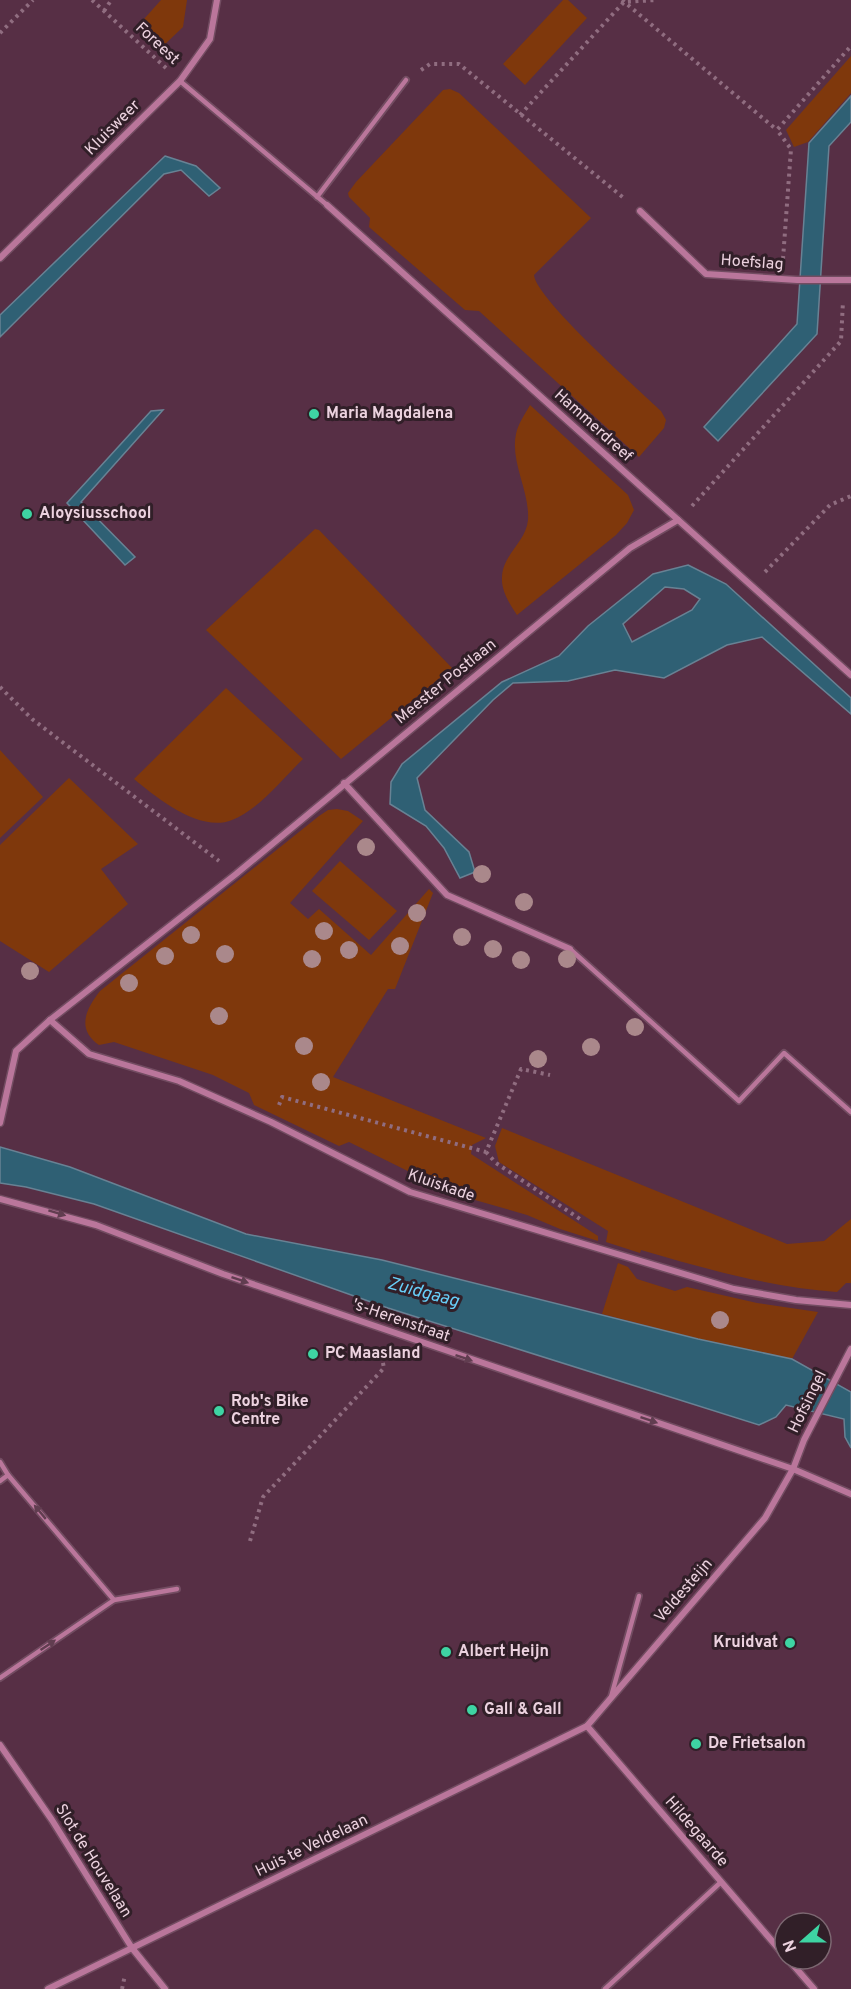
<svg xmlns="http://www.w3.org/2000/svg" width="851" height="1989" font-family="Overpass,sans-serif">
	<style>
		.green { fill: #7f380c }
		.water { fill: #2f6074; stroke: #688294; stroke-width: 1.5; fill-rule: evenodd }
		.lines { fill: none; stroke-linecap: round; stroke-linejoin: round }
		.lane-casing { stroke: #724c61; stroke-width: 8 }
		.street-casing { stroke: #724c61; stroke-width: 9 }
		.path { stroke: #906d80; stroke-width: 4; stroke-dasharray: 3 4.5; stroke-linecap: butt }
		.lane { stroke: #ba769b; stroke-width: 4.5 }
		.street { stroke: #ba769b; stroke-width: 6 }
		.tree { fill: #aa888b }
		.oneway { fill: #613d50 }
		.poi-dot { fill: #3ed4a3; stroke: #311f28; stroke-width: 2 }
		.labels { text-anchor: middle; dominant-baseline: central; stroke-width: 6; stroke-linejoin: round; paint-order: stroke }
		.street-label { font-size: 16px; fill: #ecd2df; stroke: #311f28 }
		.poi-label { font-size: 16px; font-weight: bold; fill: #ecd2df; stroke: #311f28; text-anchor: start }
		.water-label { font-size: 18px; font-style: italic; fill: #68cff8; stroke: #311f28 }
	</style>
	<rect width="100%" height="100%" fill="#572f45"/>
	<!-- green -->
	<g class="green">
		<polygon points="161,0 187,0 183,27 161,48 136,28"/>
		<polygon points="563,0 568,0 587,18 525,85 503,64"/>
		<polygon points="851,56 851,93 808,142 794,147 786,130"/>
		<path d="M450,89l9,4 132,125 -57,57c2,24 104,114 127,136l5,9 -2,8 -25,29 -160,-146 -14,-1 -96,-83 1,-9 -21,-21 -1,-4 8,-11 87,-92z"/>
		<path d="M530,405l98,90 6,15 -7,13 -11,12 -99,80c-7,-11 -16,-24 -15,-38 1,-23 24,-35 26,-57 2,-28 -18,-58 -12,-86 2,-10 9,-20 14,-29z"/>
		<polygon points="315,529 319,530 452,668 341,759 206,630"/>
		<path d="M226,688l77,71c-21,20 -43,50 -71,61 -32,13 -75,-22 -98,-41z"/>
		<polygon points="0,750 43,797 0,838"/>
		<polygon points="69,778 138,844 101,869 128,904 49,972 0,941 0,845"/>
		<path d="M337,809l11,2 15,10 -73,82 18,16 11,-10 52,46 58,-66 4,4 -38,96h-7l-55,88 153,61 -14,7 -1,9 127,82v5l-38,-12 -33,-14 -66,-19 -7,-8 -28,-8 -77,-38 -10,4 -85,-41 -5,-12 -36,-18 -99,-33 -15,3c-23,-16 -13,-36 1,-54l219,-175 9,-6z"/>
		<polygon points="340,861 397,911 369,940 312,891"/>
		<path d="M502,1128l285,116 37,-3 27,-22v64h-5l-9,9c-68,-5 -131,-23 -196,-42l-1,3 -34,-11 2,-11 -109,-69 -4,-16z"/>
		<polygon points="618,1263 628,1267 637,1279 675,1291 687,1287 757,1303 818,1312 792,1359 698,1339 602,1314"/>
	</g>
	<!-- water -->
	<g class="water">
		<polygon points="851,96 851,122 829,146 817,334 718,441 704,427 797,324 809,143"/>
		<polygon points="165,156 196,166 220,188 209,196 181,170 164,174 0,337 0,315"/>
		<polygon points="163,410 81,502 135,557 125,565 67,503 151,411"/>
		<path d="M688,565l38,19 125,114v16l-89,-77 -35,8 -63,33 -49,-8 -47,11 -55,2 -20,17 -76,78 8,32 44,42 6,20 -15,6 -16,-30 -18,-22 -36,-22 1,-22 11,-18 100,-82 57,-26 29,-30 65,-52zM665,587l19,2 16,10 -8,11 -60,32 -9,-18z"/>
		<polygon points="0,1147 70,1167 246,1234 382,1260 698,1339 792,1359 851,1392 851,1448 845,1437 844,1419 786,1405 776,1417 759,1425 388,1308 94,1204 26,1187 0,1183"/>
	</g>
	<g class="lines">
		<defs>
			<g id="lane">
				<polyline points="180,81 327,205"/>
				<polyline points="317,197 406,80"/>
				<polyline points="570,949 739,1101 784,1053 851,1112"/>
				<polyline points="0,1462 8,1475"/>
				<polyline points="0,1481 8,1475 114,1600 0,1678"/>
				<polyline points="114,1600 177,1589"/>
				<polyline points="611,1697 639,1596"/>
				<polyline points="605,1989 721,1882"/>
			</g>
			<g id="street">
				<polyline points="327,205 851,675"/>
				<polyline points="640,211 706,274 797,280 851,280"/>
				<polyline points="0,258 180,81 210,39 217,0"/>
				<polyline points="344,783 447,895 570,949"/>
				<polyline points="50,1020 89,1054 179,1081 271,1122 410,1192 734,1289 796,1300 851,1305"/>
				<polyline points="0,1123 16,1051 50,1020 236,874 630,548 678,520"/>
				<polyline points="0,1199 96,1225 223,1274 793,1469 851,1494"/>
				<polyline points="587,1726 785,1956"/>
				<polyline points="0,1745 52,1820 132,1948 165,1989"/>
				<polyline points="788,1959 814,1989"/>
				<polyline points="48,1989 587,1726 765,1518 793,1469 804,1440 851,1349"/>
			</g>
		</defs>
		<!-- lane casing -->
		<use href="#lane" class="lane-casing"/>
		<!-- street casing -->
		<use href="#street" class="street-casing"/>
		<!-- path -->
		<g class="path">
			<polyline points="92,0 166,68"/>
			<polyline points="622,0 777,130"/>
			<polyline points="104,11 110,2"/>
			<polyline points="0,33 33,0"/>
			<polyline points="421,70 430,64 459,64 625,199"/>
			<polyline points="520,115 624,2 656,0"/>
			<polyline points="783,259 791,149 777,130 851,46"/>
			<polyline points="692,506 841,341 843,301"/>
			<polyline points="765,572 830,505 851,496"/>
			<polyline points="0,687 32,719 219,861"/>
			<polyline points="279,1105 282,1097 486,1152 521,1069 550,1075"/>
			<polyline points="486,1152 496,1163 583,1221"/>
			<polyline points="250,1541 263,1497 384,1368 380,1348"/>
			<polyline points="122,1989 125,1975"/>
		</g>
		<!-- lane -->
		<use href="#lane" class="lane"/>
		<!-- street -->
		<use href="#street" class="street"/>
	</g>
	<!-- trees -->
	<g class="tree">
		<circle cx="366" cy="847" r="9"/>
		<circle cx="482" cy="874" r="9"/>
		<circle cx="524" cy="902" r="9"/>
		<circle cx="417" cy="913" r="9"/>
		<circle cx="324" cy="931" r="9"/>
		<circle cx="191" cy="935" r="9"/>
		<circle cx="462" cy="937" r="9"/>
		<circle cx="400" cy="946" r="9"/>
		<circle cx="493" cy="949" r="9"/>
		<circle cx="349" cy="950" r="9"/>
		<circle cx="225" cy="954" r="9"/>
		<circle cx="165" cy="956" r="9"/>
		<circle cx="312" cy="959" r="9"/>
		<circle cx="567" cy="959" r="9"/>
		<circle cx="521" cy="960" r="9"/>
		<circle cx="30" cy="971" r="9"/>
		<circle cx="129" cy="983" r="9"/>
		<circle cx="219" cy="1016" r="9"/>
		<circle cx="635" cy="1027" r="9"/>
		<circle cx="304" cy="1046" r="9"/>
		<circle cx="591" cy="1047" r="9"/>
		<circle cx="538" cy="1059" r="9"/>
		<circle cx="321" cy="1082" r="9"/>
		<circle cx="720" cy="1320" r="9"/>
	</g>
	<!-- one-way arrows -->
	<defs><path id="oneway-solid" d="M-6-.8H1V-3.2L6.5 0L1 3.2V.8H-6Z" transform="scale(1.5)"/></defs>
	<g class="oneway">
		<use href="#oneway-solid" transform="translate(57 1213) rotate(17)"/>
		<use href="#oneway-solid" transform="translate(240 1280) rotate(19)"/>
		<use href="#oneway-solid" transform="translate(464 1358) rotate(19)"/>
		<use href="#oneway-solid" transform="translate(649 1420) rotate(19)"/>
		<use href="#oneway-solid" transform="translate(40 1512) rotate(-130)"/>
		<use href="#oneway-solid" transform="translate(48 1645) rotate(-34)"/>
	</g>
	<!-- markers -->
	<g class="poi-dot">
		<circle cx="314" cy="414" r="6"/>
		<circle cx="27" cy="514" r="6"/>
		<circle cx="313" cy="1354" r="6"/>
		<circle cx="219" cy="1411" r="6"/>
		<circle cx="790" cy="1643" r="6"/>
		<circle cx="446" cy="1652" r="6"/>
		<circle cx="472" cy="1710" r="6"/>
		<circle cx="696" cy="1744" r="6"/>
	</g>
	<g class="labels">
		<!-- street labels -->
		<g class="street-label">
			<text transform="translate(157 44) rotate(43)">Foreest</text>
			<text transform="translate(113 128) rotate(-45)">Kluisweer</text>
			<text transform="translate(752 263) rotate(4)">Hoefslag</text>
			<text transform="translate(593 426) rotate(42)">Hammerdreef</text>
			<text transform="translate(446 682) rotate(-39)">Meester Postlaan</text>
			<text transform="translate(441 1186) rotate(19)">Kluiskade</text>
			<text transform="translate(401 1321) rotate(19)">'s-Herenstraat</text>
			<text transform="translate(808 1402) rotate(-64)">Hofsingel</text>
			<text transform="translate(684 1591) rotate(-49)">Veldesteijn</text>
			<text transform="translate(696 1832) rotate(49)">Hildegaarde</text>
			<text transform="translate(312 1846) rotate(-26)">Huis te Veldelaan</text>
			<text transform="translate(93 1861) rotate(58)">Slot de Houvelaan</text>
		</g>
		<!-- poi labels -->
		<g class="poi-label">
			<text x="326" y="414">Maria Magdalena</text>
			<text x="39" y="514">Aloysiusschool</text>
			<text x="325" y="1354">PC Maasland</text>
			<text x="231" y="1402">Rob's Bike<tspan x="231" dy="18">Centre</tspan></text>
			<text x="778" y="1643" text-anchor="end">Kruidvat</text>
			<text x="458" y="1652">Albert Heijn</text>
			<text x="484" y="1710">Gall &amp; Gall</text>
			<text x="708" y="1744">De Frietsalon</text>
		</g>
		<!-- water labels -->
		<g class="water-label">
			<text transform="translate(423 1293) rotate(15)">Zuidgaag</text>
		</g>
	</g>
	<!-- north arrow -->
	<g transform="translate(803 1941) rotate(249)"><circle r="28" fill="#311f28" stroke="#7c6771" stroke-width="1.5"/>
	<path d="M0-4.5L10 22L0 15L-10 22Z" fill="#3ed4a3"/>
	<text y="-9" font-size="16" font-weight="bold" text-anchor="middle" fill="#ecd2df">N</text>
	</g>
</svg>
